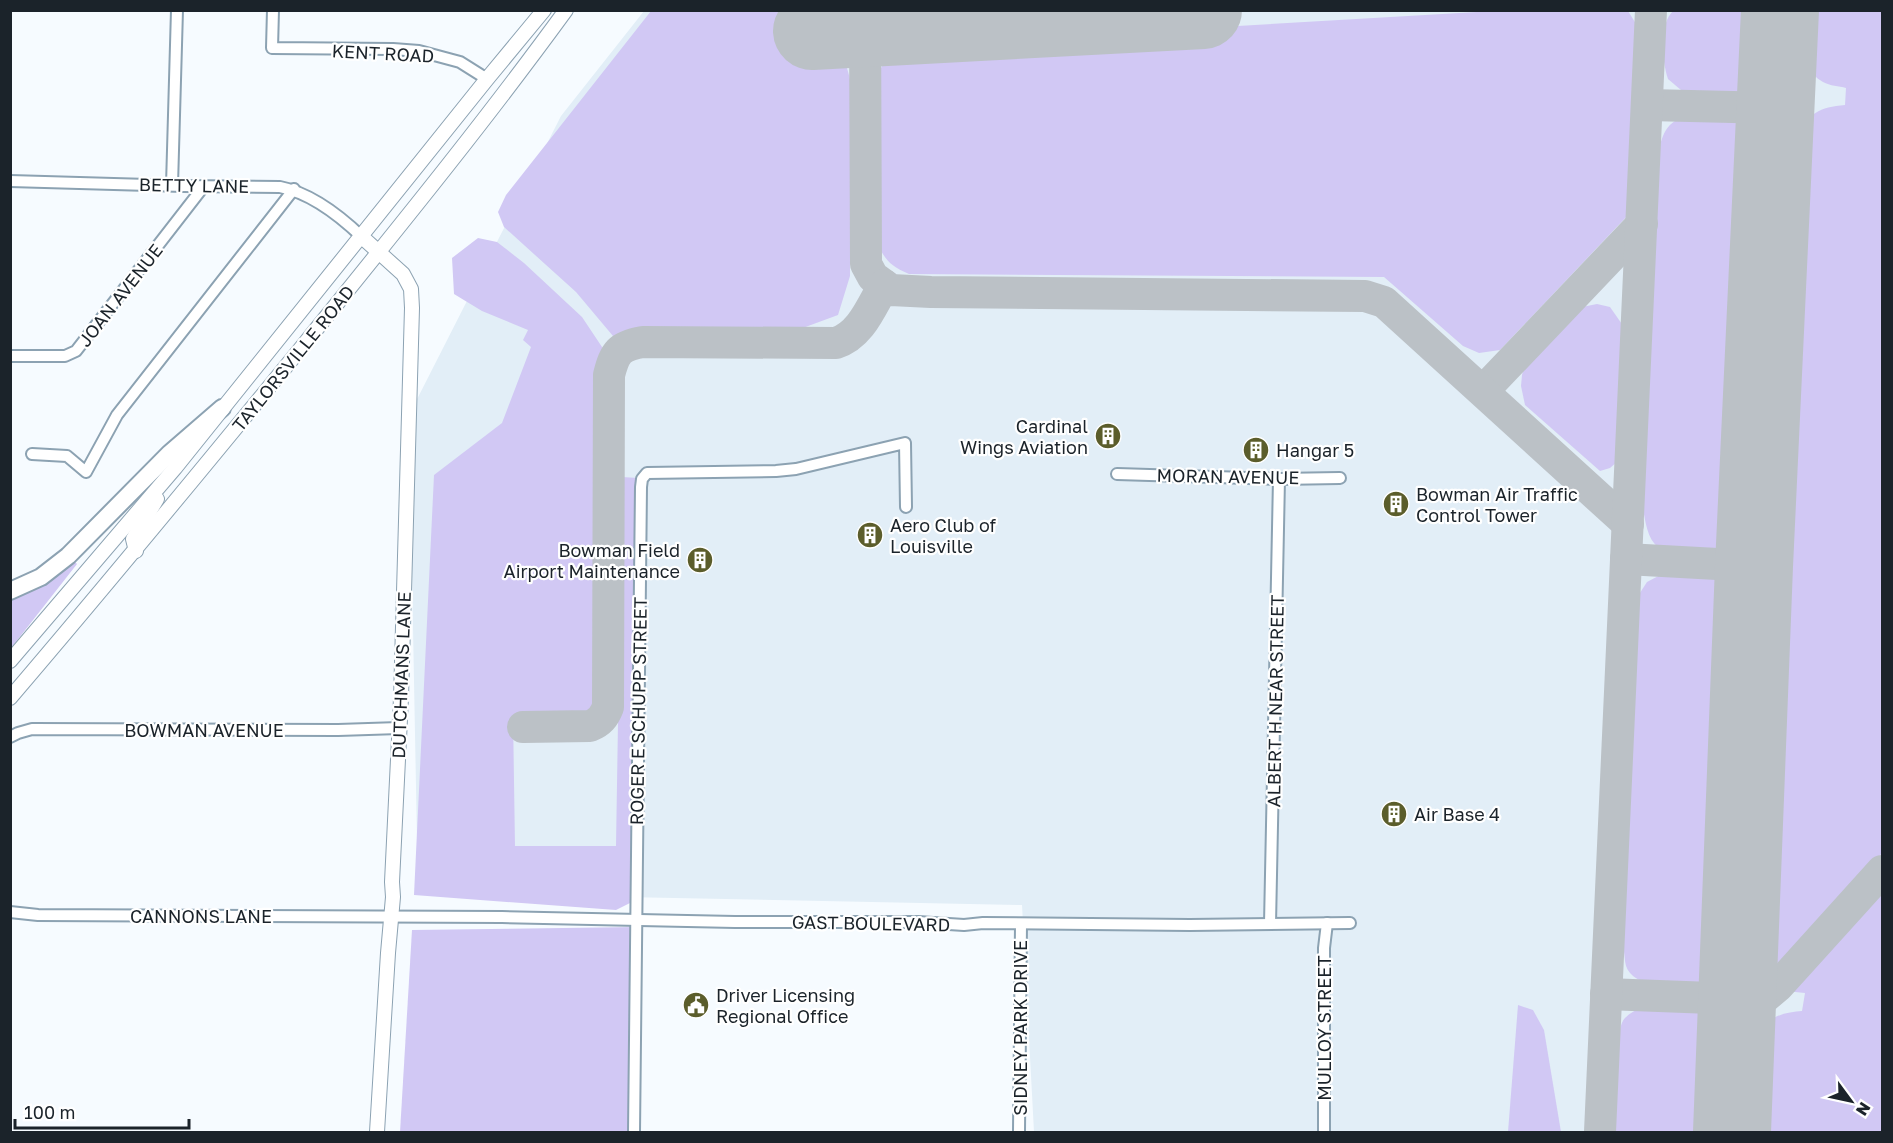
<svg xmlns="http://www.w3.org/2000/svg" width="1893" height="1143" font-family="'Golos Text',sans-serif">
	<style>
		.built { fill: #e2eef7 }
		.grass { fill: #d1c8f4 }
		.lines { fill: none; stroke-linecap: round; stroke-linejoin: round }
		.taxiway { stroke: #bbc1c6; stroke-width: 32 }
		.runway { stroke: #bbc1c6; stroke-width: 78 }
		.minor-casing { stroke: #8ca2b2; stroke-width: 14 }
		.major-casing { stroke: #8ca2b2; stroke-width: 16 }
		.highway-casing { stroke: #8ca2b2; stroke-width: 20 }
		.minor { stroke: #fff; stroke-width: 10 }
		.major { stroke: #fff; stroke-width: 14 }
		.highway { stroke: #fff; stroke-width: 16 }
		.labels { text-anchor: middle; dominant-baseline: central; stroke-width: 4.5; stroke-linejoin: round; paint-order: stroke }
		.street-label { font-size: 18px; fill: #1b232a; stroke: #fff }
		.poi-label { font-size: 18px; fill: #1b232a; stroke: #fff; text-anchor: start }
	</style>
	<rect width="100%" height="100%" fill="#f6fbff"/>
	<!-- built -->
	<polygon class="built" points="644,11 1882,11 1882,1132 1034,1132 1022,905 418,893 409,415 561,116"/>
	<!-- grass -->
	<g class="grass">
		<path d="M1674,10l70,1 11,8 6,11 2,15 -2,21 -23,26 -44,3 -13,-5 -13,-11c-6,-18 -10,-55 6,-69z"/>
		<path d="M651,11h175l-15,2 3,38c25,3 30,2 36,28v197l-12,39 -38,14 -167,4 -11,5 -9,-2 -37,-44 -72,-65 -6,-15 8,-17z"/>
		<path d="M1494,11h134l10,16 -8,186 -130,137 -21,3 -16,-7 -79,-69 -475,-3c-19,-8 -24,-14 -33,-33l3,-168c7,-18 15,-22 34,-28z"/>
		<path d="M1813,11h69v842l-94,107 -13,10c-12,-3 -13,-9 -14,-20l37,-812c9,-25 22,-31 47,-33l1,-17c-7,-2 -16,-2 -23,-6 -26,-14 -25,-50 -10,-71z"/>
		<path d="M1695,113c20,0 44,-1 56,18 3,5 4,13 6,18l-16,374c-11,29 -27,33 -56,31 -10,-1 -19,0 -27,-7 -12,-9 -13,-30 -16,-44l16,-347c5,-27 9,-35 37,-43z"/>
		<polygon points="478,238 497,242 524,263 582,317 604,350 605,356 602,366 598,700 594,708 581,718 513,716 515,846 616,846 622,477 638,478 632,902 616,910 414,895 434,475 502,423 531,347 523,340 528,330 482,311 454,294 452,258"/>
		<polygon points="1597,304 1610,307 1624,327 1618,461 1610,468 1600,471 1525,405 1521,386 1522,375 1525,364 1561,323 1582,307"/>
		<polygon points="75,562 77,564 11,648 11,599 49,582"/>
		<path d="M1666,572c37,3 67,-1 70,45l-15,326c-2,13 -4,25 -13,34 -16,15 -64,13 -78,-4 -8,-9 -3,-20 -9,-30l15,-344 11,-17z"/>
		<path d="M1882,886v246h-129c1,-27 -3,-95 18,-112 9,-7 21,-8 31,-9l3,-18 -20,-2z"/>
		<polygon points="636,927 632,1132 400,1132 412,930"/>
		<path d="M1663,1004l21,2 18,9 16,25 -4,92h-102c1,-20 1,-102 13,-114 11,-11 24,-12 38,-14z"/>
		<polygon points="1518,1005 1533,1010 1544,1030 1561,1132 1508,1132"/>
	</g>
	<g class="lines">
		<!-- taxiway -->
		<g class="taxiway">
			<polyline points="865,10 866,264 873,277 884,285"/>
			<polyline points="1648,105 1775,108"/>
			<polyline points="1483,391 1642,224"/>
			<polyline points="1626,559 1754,566"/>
			<path d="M523,727l67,-1c10,-4 14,-9 18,-19l1,-332c6,-23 10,-29 34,-33l193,1c25,-8 35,-36 48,-58l7,5 40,2 434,4 19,6 244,222"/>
			<polyline points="1606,994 1738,999 1765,997 1778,986 1882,871"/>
			<polyline points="1600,1132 1651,10"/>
		</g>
		<!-- runway -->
		<g class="runway">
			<polyline points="812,31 1203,10"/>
			<polyline points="1732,1132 1754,566 1780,10"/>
		</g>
		<defs>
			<g id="minor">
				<polyline points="273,10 272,48 393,49 419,51 460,62 487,79"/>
				<path d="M10,181l173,5 97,1c31,6 59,28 82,50"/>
				<polyline points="172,185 177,10"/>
				<polyline points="10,356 65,356 76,351 204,186"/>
				<polyline points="32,454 67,456 86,472 117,415 294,189"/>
				<polyline points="1117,474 1279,479 1340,478"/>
				<polyline points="10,737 18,733 32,729 338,730 399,728"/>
				<polyline points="10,912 38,915 502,917 735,922 918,922 964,925 983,923 1190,925 1350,923"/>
				<polyline points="1270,924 1279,479"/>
				<polyline points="634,1132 641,487 642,479 647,473 776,471 796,469 905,443 906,507"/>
				<polyline points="1019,1132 1021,924"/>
				<polyline points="1324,1132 1324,948 1327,923"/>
			</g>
			<g id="major">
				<polyline points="362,237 403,274 411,289 412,308 401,698 392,882 393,897 388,953 377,1132"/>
				<polyline points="136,551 133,539 157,499"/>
				<polyline points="10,661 175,468 487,79 544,10"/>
				<path d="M10,698c100,-117 198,-236 296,-356 88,-109 177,-218 260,-332"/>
			</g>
			<polyline id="highway" points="10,591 41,577 68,556 170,453 222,408"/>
		</defs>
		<!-- minor casing -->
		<use href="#minor" class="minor-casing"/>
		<!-- major casing -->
		<use href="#major" class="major-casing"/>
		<!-- highway casing -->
		<use href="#highway" class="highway-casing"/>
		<!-- minor -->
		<use href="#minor" class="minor"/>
		<!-- major -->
		<use href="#major" class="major"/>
		<!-- highway -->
		<use href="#highway" class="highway"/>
	</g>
	<!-- icons -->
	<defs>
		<symbol id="building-disc" viewBox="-11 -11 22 22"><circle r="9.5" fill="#5b5d2b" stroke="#fff"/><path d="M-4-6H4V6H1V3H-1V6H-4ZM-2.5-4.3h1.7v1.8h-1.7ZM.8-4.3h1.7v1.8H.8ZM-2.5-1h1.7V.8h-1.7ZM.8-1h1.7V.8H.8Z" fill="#fff"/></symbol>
		<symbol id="civic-disc" viewBox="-11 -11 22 22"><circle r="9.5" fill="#5b5d2b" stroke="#fff"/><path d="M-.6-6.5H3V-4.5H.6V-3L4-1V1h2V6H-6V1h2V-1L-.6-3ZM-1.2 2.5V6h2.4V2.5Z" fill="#fff"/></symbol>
	</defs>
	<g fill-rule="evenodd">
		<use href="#building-disc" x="1093" y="421" width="30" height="30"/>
		<use href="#building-disc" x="1241" y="435" width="30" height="30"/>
		<use href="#building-disc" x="1381" y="489" width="30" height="30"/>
		<use href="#building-disc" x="855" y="520" width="30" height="30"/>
		<use href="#building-disc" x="685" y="545" width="30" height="30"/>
		<use href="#building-disc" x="1379" y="799" width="30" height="30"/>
		<use href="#civic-disc" x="681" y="990" width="30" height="30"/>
	</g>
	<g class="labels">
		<!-- street labels -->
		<g class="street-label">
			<text transform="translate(383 53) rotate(3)">KENT ROAD</text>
			<text transform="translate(194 185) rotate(1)">BETTY LANE</text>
			<text transform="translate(120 295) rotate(-52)">JOAN AVENUE</text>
			<text transform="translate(293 358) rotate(-51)">TAYLORSVILLE ROAD</text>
			<text transform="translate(1228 476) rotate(1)">MORAN AVENUE</text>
			<text transform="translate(401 675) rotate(-88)">DUTCHMANS LANE</text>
			<text transform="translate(1275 701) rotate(-89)">ALBERT H NEAR STREET</text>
			<text transform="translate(638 711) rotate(-89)">ROGER E SCHUPP STREET</text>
			<text x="204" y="730">BOWMAN AVENUE</text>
			<text x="201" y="916">CANNONS LANE</text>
			<text transform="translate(871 923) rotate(1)">GAST BOULEVARD</text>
			<text transform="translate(1020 1028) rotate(-90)">SIDNEY PARK DRIVE</text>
			<text transform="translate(1324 1028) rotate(-90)">MULLOY STREET</text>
		</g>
		<!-- poi labels -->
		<g class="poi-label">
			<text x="1088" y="426" text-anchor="end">Cardinal<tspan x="1088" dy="21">Wings Aviation</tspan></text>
			<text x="1276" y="450">Hangar 5</text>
			<text x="1416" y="494">Bowman Air Traffic<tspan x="1416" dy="21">Control Tower</tspan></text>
			<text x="890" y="525">Aero Club of<tspan x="890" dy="21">Louisville</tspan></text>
			<text x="680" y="550" text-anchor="end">Bowman Field<tspan x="680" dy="21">Airport Maintenance</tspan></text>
			<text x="1414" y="814">Air Base 4</text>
			<text x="716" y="995">Driver Licensing<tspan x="716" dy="21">Regional Office</tspan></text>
		</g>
	</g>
	<!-- border -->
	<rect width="1893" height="1143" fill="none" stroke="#1b232a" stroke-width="24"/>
	<!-- north arrow -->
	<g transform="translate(1851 1101) rotate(123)" stroke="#ffffff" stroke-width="4.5" paint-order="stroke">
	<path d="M0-4.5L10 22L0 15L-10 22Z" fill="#1b232a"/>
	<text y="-9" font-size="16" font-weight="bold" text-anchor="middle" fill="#1b232a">N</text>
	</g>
	<!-- scale -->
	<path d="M15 1119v9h174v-9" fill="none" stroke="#1b232a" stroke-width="3"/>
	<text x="24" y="1119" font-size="18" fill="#1b232a" stroke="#ffffff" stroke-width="4.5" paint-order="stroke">100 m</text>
</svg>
